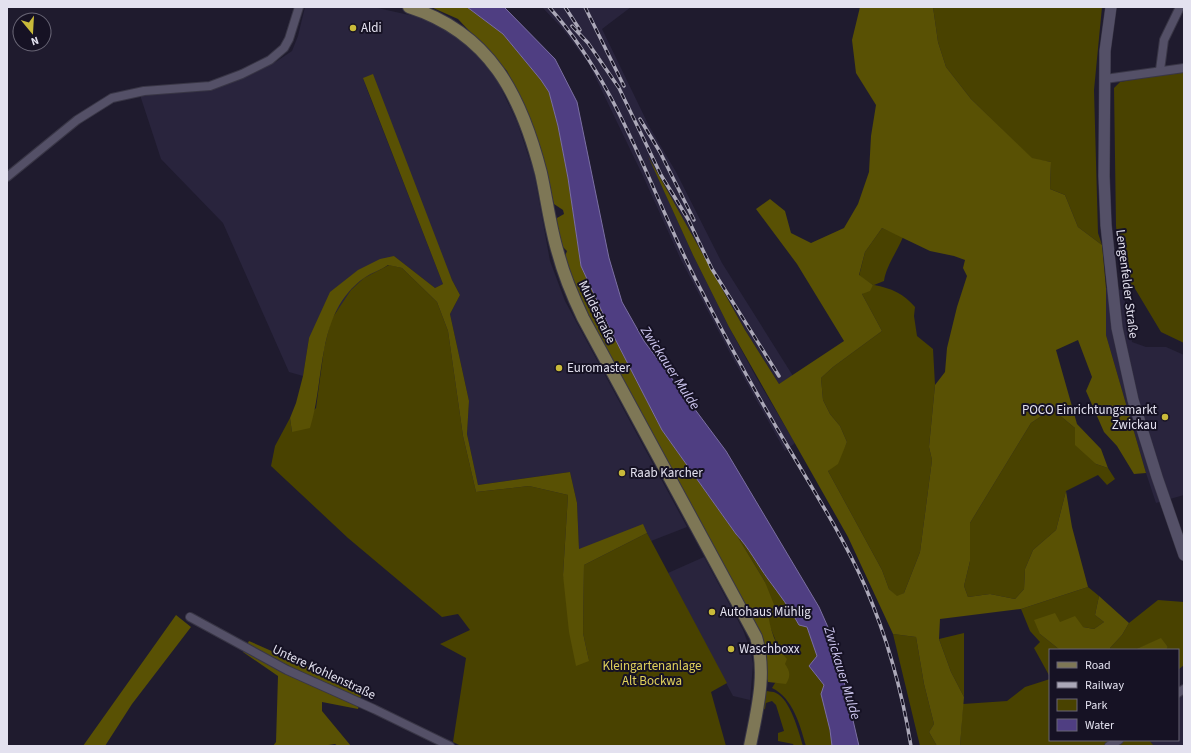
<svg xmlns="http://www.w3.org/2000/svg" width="1191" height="753" font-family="'Source Sans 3',sans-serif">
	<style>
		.built { fill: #29243d }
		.green { fill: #494200 }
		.forest { fill: #595104; fill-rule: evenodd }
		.water { fill: #4f3e82; stroke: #7b6fa3 }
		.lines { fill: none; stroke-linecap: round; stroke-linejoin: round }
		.minor-casing { stroke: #393646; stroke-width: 10 }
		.secondary-casing { stroke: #393646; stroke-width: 12 }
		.primary-casing { stroke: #393646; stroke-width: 14 }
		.minor { stroke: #545067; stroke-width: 8 }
		.secondary { stroke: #545067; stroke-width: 11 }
		.primary { stroke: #7e7756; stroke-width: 12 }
		.rail-casing { stroke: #aba8b8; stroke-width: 3.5 }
		.rail { stroke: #161224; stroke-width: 2; stroke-dasharray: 6; stroke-linecap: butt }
		.poi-dot { fill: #c9ba3a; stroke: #161224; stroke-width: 1.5 }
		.labels { text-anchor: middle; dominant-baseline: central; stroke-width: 4; stroke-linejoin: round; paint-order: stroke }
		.poi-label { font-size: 13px; fill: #e3e1ef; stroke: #161224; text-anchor: start }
		.street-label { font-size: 13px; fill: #e3e1ef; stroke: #161224 }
		.park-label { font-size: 13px; fill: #e1d25b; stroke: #161224 }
		.water-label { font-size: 14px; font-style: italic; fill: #cec7f0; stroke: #161224 }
	</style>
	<rect width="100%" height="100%" fill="#1f1b2e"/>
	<!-- built -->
	<g class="built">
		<polygon points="305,7 373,7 427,19 453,33 478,57 497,80 517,122 534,173 550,261 565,301 687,527 651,541 647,533 579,549 577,503 570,472 478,485 467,434 469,401 450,314 460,295 452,280 363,79 443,284 435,288 394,256 309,338 303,376 289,372 223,223 161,159 140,95 204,91 240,79 277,61 292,51 298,36"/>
		<polygon points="542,7 631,7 602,29 649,126 676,172 722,263 793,376 779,384 745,330 652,164 693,255 729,327 756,377 795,443 785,451 731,355 681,260 643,176 589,64 562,28"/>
		<polygon points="1106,288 1123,290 1132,342 1146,347 1166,347 1184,355 1184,495 1156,503 1146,473 1106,335"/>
		<polygon points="704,557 743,630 750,649 753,664 750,700 733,696 668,573"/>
		<polygon points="1184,686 1184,746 1154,746 1149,740 1178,740 1178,691"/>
	</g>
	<!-- green -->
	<g class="green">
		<polygon points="933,7 1102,7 1094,90 1098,233 1102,245 1078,227 1065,195 1050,189 1051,162 1032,159 971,99 946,67 938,42"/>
		<polygon points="1184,71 1184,343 1161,332 1134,287 1123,290 1116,226 1114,88 1120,82"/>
		<path d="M882,228l21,9c-6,15 -17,29 -19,44l-10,4c17,3 30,9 41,22l-1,9 3,20 16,13 2,36 -6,62 3,13 -12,92 -16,41 -7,4 -8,-8 -7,-19 -54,-99 15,-21 4,-8 -7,-16 -10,-12 -7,-14 -2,-22 12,-11 49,-36 -20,-37 11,-9 -14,-9 6,-24z"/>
		<polygon points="389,265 402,268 437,302 448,331 463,436 476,492 529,486 568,495 563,575 589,661 583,633 584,565 647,533 727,683 711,692 726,746 461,746 453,742 466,658 440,644 470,630 458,614 442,617 348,538 271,466 275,446 290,418 292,432 316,408 324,349 331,320 351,290 364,278"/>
		<polygon points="1052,409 1075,428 1096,464 1108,468 1115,479 1107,485 1098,475 1066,491 1056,530 1033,550 1025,569 1024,589 1015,599 990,594 968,597 964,586 970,561 970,523 1031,423"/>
		<path d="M736,534c13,14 21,29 32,45 11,15 22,29 31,46l8,2 10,29 -8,10 15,19 8,61h-26c-6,-21 -13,-48 -34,-58l3,-5 4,-1 6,-18 -16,-40 -4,-42z"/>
		<polygon points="1088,587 1099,596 1095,615 1104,622 1094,629 1083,627 1040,634 1060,650 1050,650 1050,677 1034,648 1040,642 1030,631 1021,609"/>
		<polygon points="1158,600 1184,602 1184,665 1179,669 1178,650 1166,650 1168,647 1161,639 1134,650 1112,650 1110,648 1122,635 1129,623"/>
		<polygon points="964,633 964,697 951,672 939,639"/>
		<polygon points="893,634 916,637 924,684 934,724 929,732 937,746 920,746"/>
		<polygon points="1050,679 1050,740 1149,740 1154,746 960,746 963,704 1007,701 1025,687"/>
		<path d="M767,691c3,1 6,0 9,2 14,6 23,39 27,53h-9l-1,-2 -15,-3v-8l6,-2 -8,-26 -4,-4 -6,2 -1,6 -4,1 4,-17z"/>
	</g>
	<!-- forest -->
	<g class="forest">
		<path d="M431,7h36l36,27 38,46 8,12 9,34 10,52 13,88 30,65 51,99 74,104 29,48 10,25 -7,4c1,16 8,37 19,48l-2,5c5,7 6,12 1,20l-18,-2 -4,-13 -1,-18 -188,-362 -10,-33 2,-5c-9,-7 -10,-22 -10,-33l7,-4 -1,-4 -9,-6 -16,-64 -11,-29 -20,-40 -49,-52z"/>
		<path d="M860,7h73l5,35 8,25 25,32 61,59 19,4 -1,27 15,6 13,32 24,18 4,43v47l40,138 -12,1 -17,-28 -13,-14 -18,-41 6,-14 -14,-37 -22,10 21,74 24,25 7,19 -12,-4 -21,-19v-17l-23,-19 -21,14 -61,100v38l-6,25 4,11 22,-3 25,5 9,-10 1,-20 8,-19 23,-20 10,-39 6,36 16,60 -67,22 -81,10 -1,20 12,33 13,25 -4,49h-23l-8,-14 5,-8 -10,-40 -8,-47 -23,-3 -45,-97 -119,-210 -36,-72 -45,-99 97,174 34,54 65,-43 -47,-77 -41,-55 14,-10 15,12 6,22 20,10 33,-15 14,-24 11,-32 2,-36 5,-31 -20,-32 -4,-33zM882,228l48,23 24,5 11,4 -2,8 4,8 -10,31 -10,41 -2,24 -10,13 -6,62 3,13 -12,92 -16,41 -7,3 -8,-7 -7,-19 -54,-99 10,-7 9,-22 -7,-16 -10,-12 -7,-14 -2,-22 12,-11 49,-36 -20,-37 8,-3 3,-6 -14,-10 6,-23z"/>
		<path d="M373,74l79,206 8,15 -10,19 19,87 -2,33 11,51 92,-13 7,31 2,46 64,-25 4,9 -63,32 -1,68 6,28 -13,5 -7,-34 -6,-57 5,-80 -39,-9 -53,6 -13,-56 -15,-105 -11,-29 -35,-34 -14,-3c-7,5 -17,8 -24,13 -49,35 -38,100 -54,150l-18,4 -2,-14 6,-15 7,-27 6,-38 21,-46 28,-22 22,-11 14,-3 41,32 8,-4 -80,-206z"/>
		<polygon points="1099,596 1129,623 1122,635 1110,648 1112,650 1060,650 1040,634 1034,620 1055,613 1060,622 1075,616 1083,627 1094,629 1104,622 1095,615"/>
		<polygon points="176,615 191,627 132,704 105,746 83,746"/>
		<polygon points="1161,638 1168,647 1166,650 1134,650"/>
		<polygon points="249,641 362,691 358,709 322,702 322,711 351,746 338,746 335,744 322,746 273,746 276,742 278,676 243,652"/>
	</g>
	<!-- water -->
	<path class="water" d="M467,7h37l51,52 22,43 32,156 13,44 22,39 82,110 93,156 16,36 24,103h-27l-2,-16 -9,-36 3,-9 -15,-19 8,-10 -10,-29 -8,-2c-9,-17 -20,-31 -31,-46 -11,-15 -19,-31 -32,-45l-74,-104 -51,-99 -30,-65 -13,-88 -10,-52 -9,-34 -8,-12 -38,-46z"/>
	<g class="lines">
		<defs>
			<g id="minor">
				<polyline points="1160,70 1164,40 1180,7"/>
				<polyline points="1105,79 1184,68"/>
				<polyline points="7,177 77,120 112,98 144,91 210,86 242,74 270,60 284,48 289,39 299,7"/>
				<polyline points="190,617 287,670 374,709 450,746"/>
				<polyline points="1178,693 1184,689"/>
				<polyline points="1109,746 1119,740"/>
			</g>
			<polyline id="secondary" points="1111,7 1105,51 1104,176 1106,225 1117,328 1133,400 1157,477 1184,555"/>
			<path id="primary" d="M409,7c81,26 112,88 132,166 6,27 9,54 17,80 6,23 15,44 25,65l173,319c11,36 1,73 -6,109"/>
		</defs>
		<!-- minor casing -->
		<use href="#minor" class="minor-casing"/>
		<!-- secondary casing -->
		<use href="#secondary" class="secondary-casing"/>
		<!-- primary casing -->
		<use href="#primary" class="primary-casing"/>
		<!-- minor -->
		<use href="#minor" class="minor"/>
		<!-- secondary -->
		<use href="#secondary" class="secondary"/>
		<!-- primary -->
		<use href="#primary" class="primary"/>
		<defs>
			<g id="rail">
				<path d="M549,7c71,79 101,184 149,277 29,57 60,113 93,168 26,44 53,87 74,134 22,51 37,105 46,160"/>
				<polyline points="565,7 580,30"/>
				<polyline points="585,7 624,86"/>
				<polyline points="572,26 588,43 619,88 661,175 688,219 712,269 779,376"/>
				<polyline points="640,119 660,152 694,220"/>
			</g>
		</defs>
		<!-- rail casing -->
		<use href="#rail" class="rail-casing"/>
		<!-- rail -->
		<use href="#rail" class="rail"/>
	</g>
	<!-- markers -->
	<g class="poi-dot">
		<circle cx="353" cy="28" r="4"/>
		<circle cx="559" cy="368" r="4"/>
		<circle cx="1165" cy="417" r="4"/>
		<circle cx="622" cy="473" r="4"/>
		<circle cx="712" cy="612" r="4"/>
		<circle cx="731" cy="649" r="4"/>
	</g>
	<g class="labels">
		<!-- poi labels -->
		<g class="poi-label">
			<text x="361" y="28">Aldi</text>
			<text x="567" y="368">Euromaster</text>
			<text x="1157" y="410" text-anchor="end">POCO Einrichtungsmarkt<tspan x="1157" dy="15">Zwickau</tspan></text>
			<text x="630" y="473">Raab Karcher</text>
			<text x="720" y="612">Autohaus Mühlig</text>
			<text x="739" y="649">Waschboxx</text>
		</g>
		<!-- street labels -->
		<g class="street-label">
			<text transform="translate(1127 284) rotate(83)">Lengenfelder Straße</text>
			<text transform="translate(597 312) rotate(64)">Muldestraße</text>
			<text transform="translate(324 672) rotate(25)">Untere Kohlenstraße</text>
		</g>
		<!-- park labels -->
		<g class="park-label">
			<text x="652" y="666">Kleingartenanlage<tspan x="652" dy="15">Alt Bockwa</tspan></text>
		</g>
		<!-- water labels -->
		<g class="water-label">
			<text transform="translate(670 368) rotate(57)">Zwickauer Mulde</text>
			<text transform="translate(842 673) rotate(73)">Zwickauer Mulde</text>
		</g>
	</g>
	<!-- border -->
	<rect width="1191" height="753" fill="none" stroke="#e3e1ef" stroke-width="16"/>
	<!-- legend -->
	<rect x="1049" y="649" width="130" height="92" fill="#161224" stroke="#686575"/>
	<rect x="1057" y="662" width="20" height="6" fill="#7e7756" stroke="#686575"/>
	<text x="1085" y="669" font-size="12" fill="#e3e1ef">Road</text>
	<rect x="1057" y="682" width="20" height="6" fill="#aba8b8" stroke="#686575"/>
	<text x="1085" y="689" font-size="12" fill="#e3e1ef">Railway</text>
	<rect x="1057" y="699" width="20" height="12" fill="#494200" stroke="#686575"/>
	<text x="1085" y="709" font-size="12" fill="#e3e1ef">Park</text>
	<rect x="1057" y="719" width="20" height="12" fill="#4f3e82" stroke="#686575"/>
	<text x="1085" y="729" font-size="12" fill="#e3e1ef">Water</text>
	<!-- north arrow -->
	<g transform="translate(32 32) rotate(162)"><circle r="19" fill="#161224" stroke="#686575"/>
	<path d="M0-3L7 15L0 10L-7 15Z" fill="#c9ba3a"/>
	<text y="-6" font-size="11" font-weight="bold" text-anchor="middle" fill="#e3e1ef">N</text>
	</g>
</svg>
